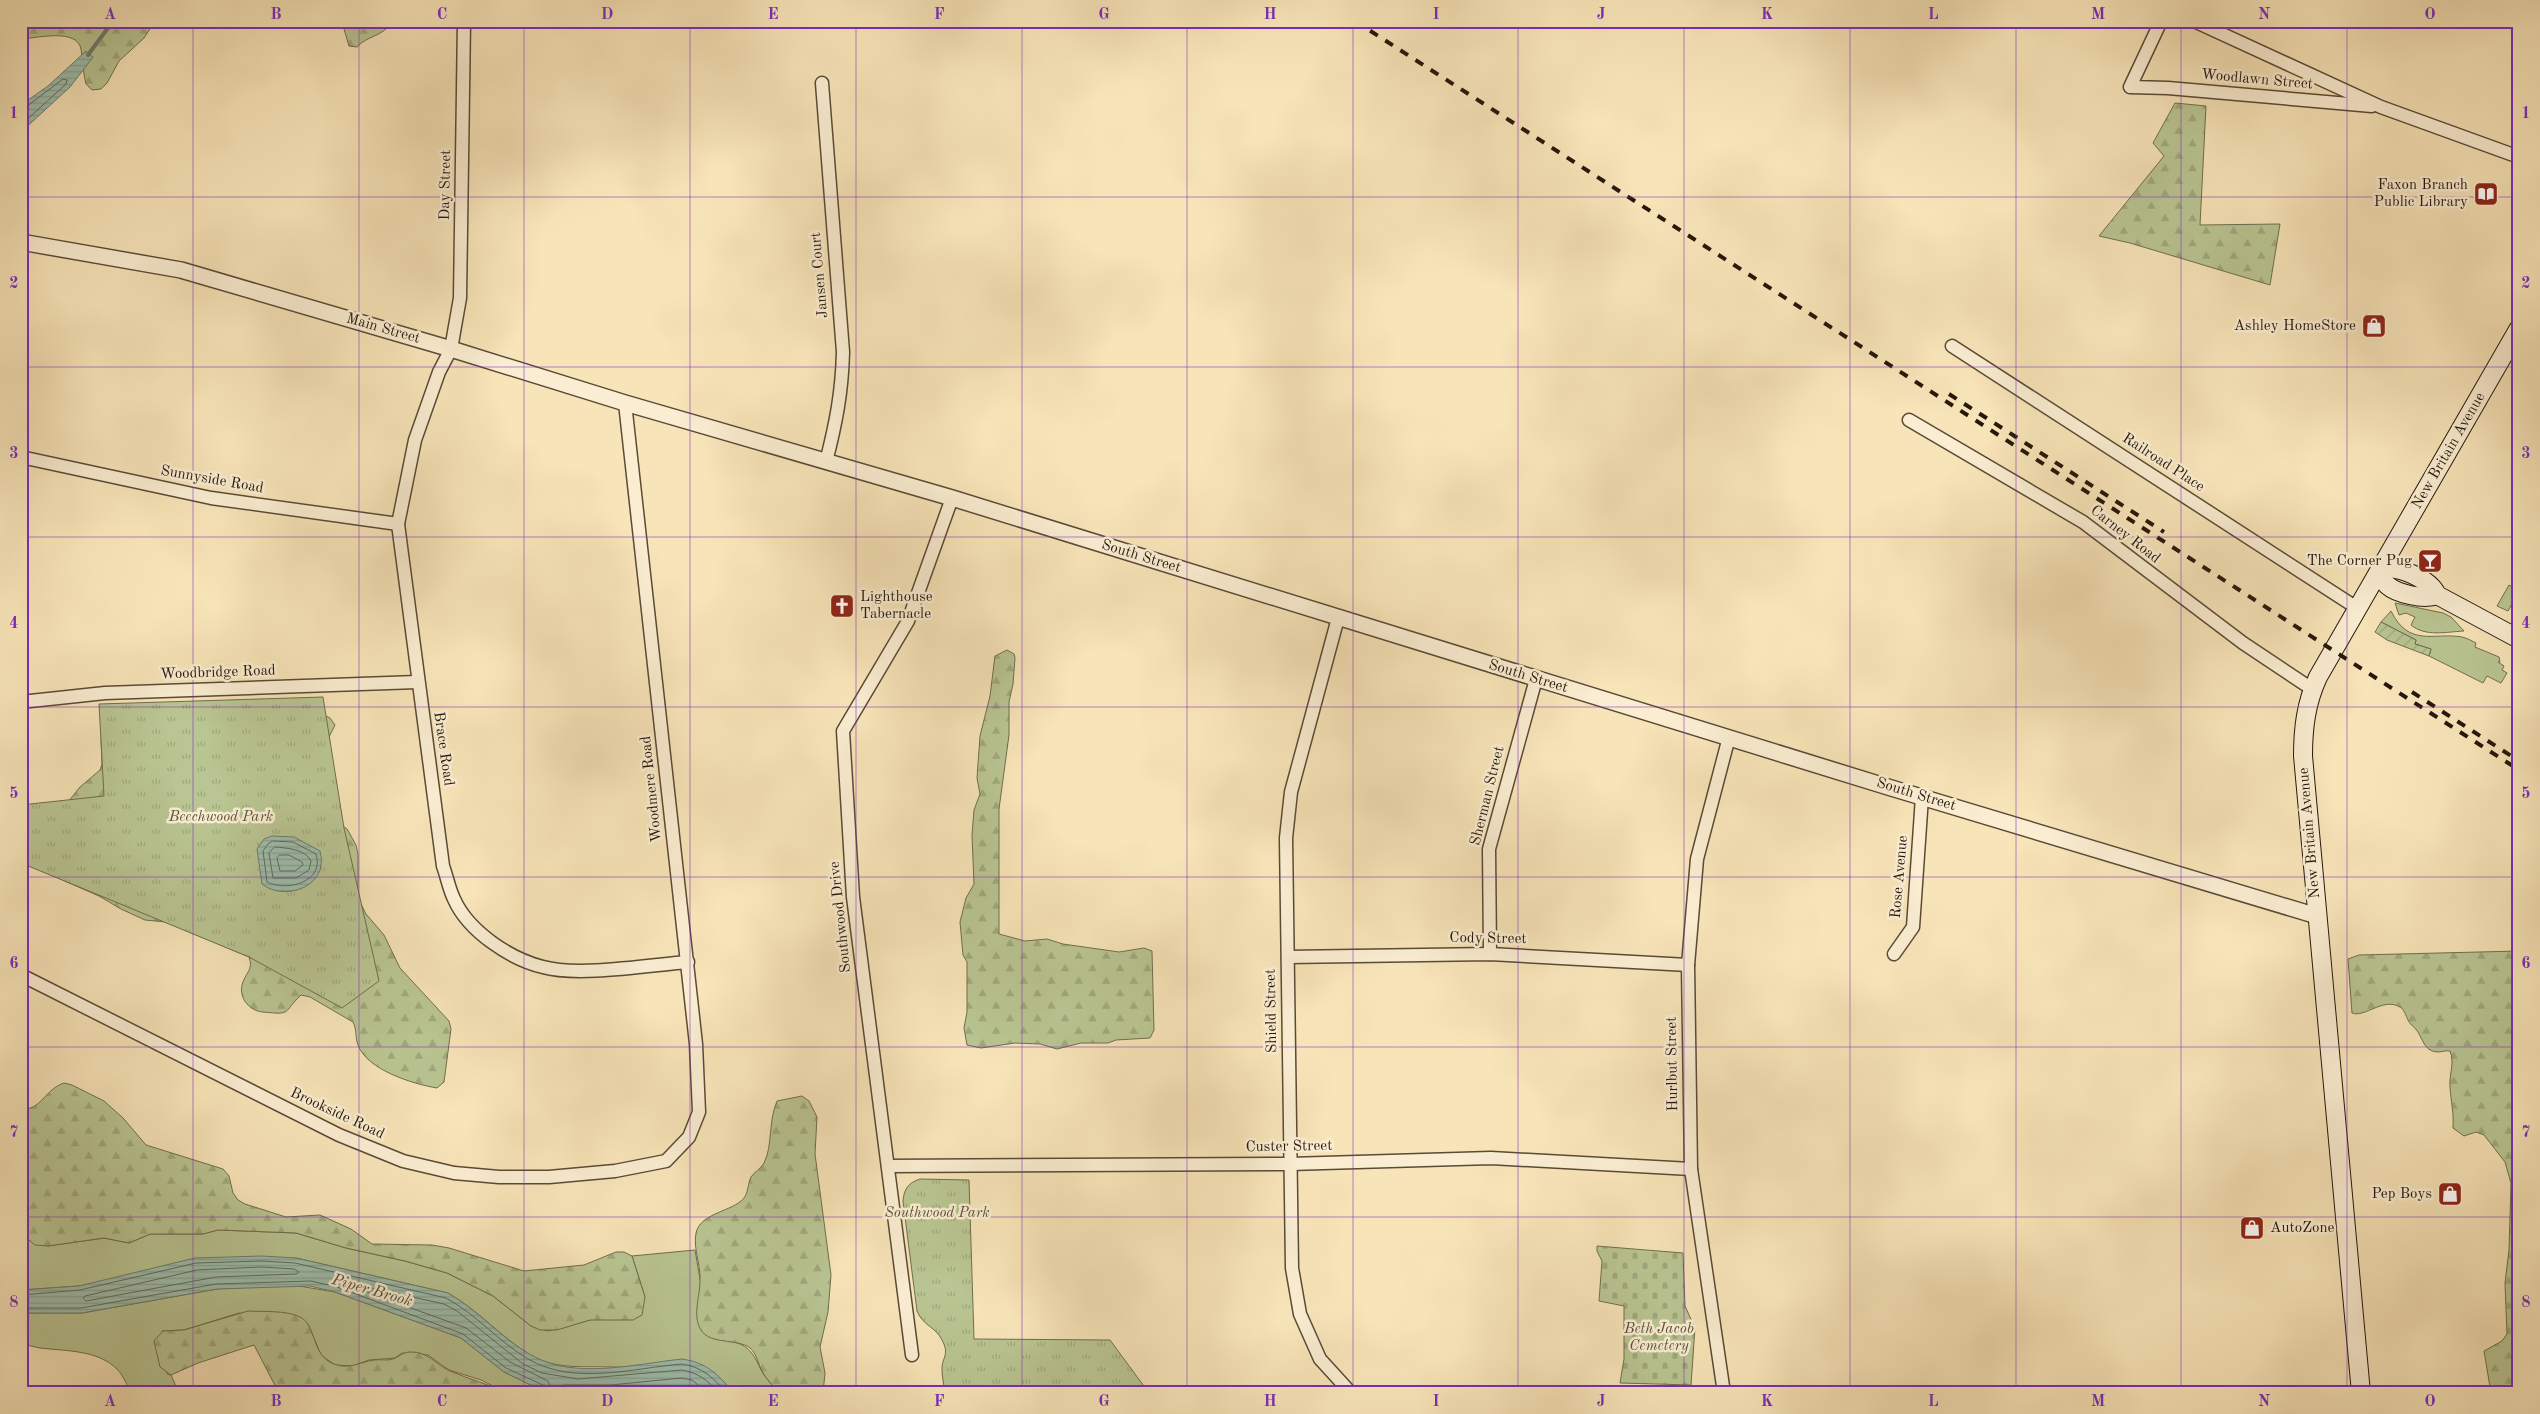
<svg xmlns="http://www.w3.org/2000/svg" width="2540" height="1414" font-family="'Old Standard TT',serif">
	<style>
		.grass { fill: #b9c592; stroke: #6f6e4e }
		.forest { fill: url(#forest-firs); stroke: #6f6e4e }
		.cemetery { fill: url(#cemetery-stones); stroke: #6f6e4e }
		.park { fill: url(#park-tufts); stroke: #6f6e4e }
		.garden { fill: url(#garden-furrows); stroke: #6f6e4e }
		.water { fill: url(#water-rules); stroke: #6d7c6d }
		.lines { fill: none; stroke-linecap: round; stroke-linejoin: round }
		.shore { stroke: #616b5c; stroke-width: 1 }
		.stream { stroke: #6d7c6d; stroke-width: 4 }
		.minor-casing { stroke: #5a4a36; stroke-width: 15 }
		.tertiary-casing { stroke: #5a4a36; stroke-width: 18 }
		.secondary-casing { stroke: #25170b; stroke-width: 20 }
		.minor { stroke: #faedd1; stroke-width: 12 }
		.tertiary { stroke: #faedd1; stroke-width: 15 }
		.secondary { stroke: #faedd1; stroke-width: 18 }
		.rail { stroke: #25170b; stroke-width: 4; stroke-dasharray: 9 9; stroke-linecap: butt }
		.grid { fill: none; stroke: #7b2cbf; stroke-width: 1; stroke-opacity: 0.55 }
		.labels { text-anchor: middle; dominant-baseline: central; stroke-width: 5; stroke-linejoin: round; paint-order: stroke }
		.street-label { font-size: 15px; fill: #25170b; stroke: #faedd1 }
		.poi-label { font-size: 15px; fill: #25170b; stroke: #faedd1; text-anchor: end }
		.park-label { font-size: 15px; font-style: italic; fill: #59543a; stroke: #faedd1 }
		.water-label { font-size: 16px; font-style: italic; fill: #4f5244; stroke: #faedd1 }
		.neatline { fill: none; stroke: #7b2cbf; stroke-width: 2 }
		.grid-label { font-size: 16px; text-anchor: middle; font-weight: bold; fill: #7b2cbf }
	</style>
	<defs>
		<pattern id="forest-firs" width="22" height="20" patternUnits="userSpaceOnUse" patternTransform="scale(1.25)"><rect width="22" height="20" fill="#b9c592"/><path d="M5 1l3.5 6h-7zM16 11l3.5 6h-7z" fill="#9fa87d"/></pattern>
		<pattern id="cemetery-stones" width="16" height="16" patternUnits="userSpaceOnUse" patternTransform="scale(1.25)"><rect width="16" height="16" fill="#b9c592"/><path d="M2 7V4a2 2 0 0 1 4 0v3zM10 15v-3a2 2 0 0 1 4 0v3z" fill="#9fa87d"/></pattern>
		<pattern id="park-tufts" width="24" height="20" patternUnits="userSpaceOnUse" patternTransform="scale(1.25)"><rect width="24" height="20" fill="#b9c592"/><path d="M3 7l-1-3M5 7V3M7 7l1-3M15 17l-1-3M17 17v-4M19 17l1-3" fill="none" stroke="#9fa87d"/></pattern>
		<pattern id="garden-furrows" width="10" height="10" patternUnits="userSpaceOnUse" patternTransform="scale(1.25)"><rect width="10" height="10" fill="#b9c592"/><path d="M-1 1l2-2M0 10L10 0M9 11l2-2" fill="none" stroke="#9fa87d"/></pattern>
		<pattern id="water-rules" width="6" height="5" patternUnits="userSpaceOnUse" patternTransform="scale(1.25)"><rect width="6" height="5" fill="#9dbfae"/><path d="M0 2.5h6" fill="none" stroke="#87a394"/></pattern>
	</defs>
	<rect width="100%" height="100%" fill="#f7e4b8"/>
	<filter id="stains"><feTurbulence type="fractalNoise" baseFrequency=".004" numOctaves="4"/><feColorMatrix values="0 0 0 0 .2 0 0 0 0 .09 0 0 0 0 .02 0 0 0 .5 -.17"/></filter>
	<radialGradient id="worn" r=".72"><stop offset=".6" stop-color="#630" stop-opacity="0"/><stop offset="1" stop-color="#630" stop-opacity=".3"/></radialGradient>
	<!-- grass -->
	<g class="grass">
		<polygon points="2509,585 2519,591 2508,611 2497,606"/>
		<path d="M2395,603l48,10 8,4 13,14c-19,1 -38,6 -53,-6l4,-8 -9,-4 -7,2z"/>
		<path d="M2391,611c18,37 43,21 71,26 5,1 10,4 14,6l-1,4 24,10 1,5h-2l6,4 -2,4 5,3 -6,10 -14,-7 -4,7 -54,-27 2,-7 -16,-5 1,-4 -35,-18z"/>
		<path d="M218,1230l78,3 50,15 59,13 42,12 46,23 38,30 17,5 42,-11 55,-23 -13,-41 63,-6 15,87c30,7 38,3 51,33 4,8 12,15 17,23h-44l-20,-21c-34,-2 -68,-5 -102,-5 -29,-1 -56,3 -82,-12 -29,-18 -52,-45 -82,-62l-152,-35 -217,28 -58,4v-57l7,7 20,6 56,-8 25,5 21,-9h52z"/>
		<path d="M293,1285l42,7 126,46 43,34 43,21h-40l-26,-13 -32,-10 -21,-15 -26,-2 -7,5 -26,2 -16,6 -18,-1 -14,-10 -13,-31 -69,-11 -55,17 -22,1 5,43 4,1 8,18h-48c-4,-8 -8,-18 -14,-24 -19,-19 -51,-18 -77,-21 -6,-1 -12,-3 -19,-4v-31h61l135,-24z"/>
	</g>
	<!-- forest -->
	<g class="forest">
		<path d="M21,21h134l-11,17 -25,23 -12,22 -6,6 -9,1 -6,-6c-3,-11 -3,-23 -5,-35 -4,-21 -44,-11 -60,-10z"/>
		<path d="M345,21h45l1,2c-9,14 -23,12 -34,24l-8,-1 -5,-17z"/>
		<polygon points="2175,103 2206,106 2200,225 2280,224 2270,285 2130,243 2099,236 2164,156 2153,143"/>
		<polygon points="1007,650 1014,654 1015,658 1013,684 1009,702 1009,735 999,809 999,934 1025,941 1047,939 1063,944 1119,952 1144,948 1152,951 1154,1030 1150,1038 1116,1040 1108,1043 1081,1043 1057,1049 1040,1044 1015,1043 981,1048 967,1045 964,1028 967,1012 967,962 963,955 960,922 966,898 974,884 972,835 974,810 980,794 977,778 980,736 990,696 995,656"/>
		<path d="M322,714l8,4 5,7 -6,12 4,82 14,10 9,16 2,9v44l8,16 18,21 16,33 49,53 2,8 -7,53 -7,6c-24,-4 -70,-18 -79,-43 -3,-8 -1,-15 -5,-23l-43,-25 -9,-2c-19,18 -8,20 -38,17 -13,-1 -24,-13 -21,-27 3,-12 12,-15 7,-28l-83,-35 -21,-2 -24,-11 -22,-13 -48,-21 -21,-18 34,-50 16,-20 20,-17 2,-6 -1,-26z"/>
		<path d="M2519,951v442h-28l-7,-42 18,-10 5,-7 -2,-51 4,-33 2,-67 -6,-21 -21,-27 -8,-3 -12,4 -11,-8c1,-15 -2,-26 -3,-41 -1,-13 5,-24 0,-36 -5,-1 -7,1 -12,1 -13,0 -15,-12 -20,-20 -3,-5 -8,-7 -10,-12 -2,-4 -4,-11 -8,-13 -17,-10 -35,11 -48,6l-4,-54 11,-4z"/>
		<path d="M64,1083l8,2 32,16 19,17 23,27 77,24 6,7 4,17 5,7 7,4 41,13 34,-2 31,14 21,15 60,1 17,3 75,23 60,-6 32,-13h8l8,4 13,41 -3,18 -9,5h-43l-33,10h-17l-9,-4 -38,-30 -46,-23 -42,-12 -59,-13 -50,-15 -78,-3 -15,4h-53l-21,9 -25,-5 -56,8 -13,-1 -14,-12v-124c20,2 24,-20 43,-26z"/>
		<path d="M802,1096l7,5 8,16 -2,37 16,121 -3,37 -8,35 5,26 -2,20h-45c-5,-8 -12,-14 -16,-22 -4,-7 -5,-17 -12,-23 -13,-10 -40,-3 -49,-18 -9,-15 -1,-33 -1,-49 1,-16 -7,-32 -4,-48 4,-19 32,-21 45,-32 8,-6 6,-16 10,-24 3,-5 10,-8 13,-14 9,-18 4,-41 13,-62z"/>
		<path d="M248,1311c15,1 38,-1 52,6 17,8 11,39 34,47 15,6 26,-2 40,-4 7,-1 13,1 19,-1 6,-2 10,-7 17,-7 18,-1 26,13 40,19 19,8 38,13 57,22h-228l-25,-48 -56,18 -27,12 -11,-8 -6,-26 9,-10 21,-1z"/>
	</g>
	<!-- cemetery -->
	<polygon class="cemetery" points="1597,1246 1683,1253 1685,1306 1695,1328 1691,1385 1620,1383 1624,1359 1624,1306 1599,1301 1602,1261 1597,1251"/>
	<!-- park -->
	<g class="park">
		<polygon points="323,697 344,828 379,981 342,1008 249,957 21,863 21,805 104,796 99,704"/>
		<path d="M920,1179l49,1 5,159 136,1 39,53h-204c-1,-8 -3,-16 -3,-24 0,-12 8,-14 0,-29 -6,-13 -19,-14 -25,-29l-14,-110c1,-12 5,-18 17,-22z"/>
	</g>
	<!-- garden -->
	<polygon class="garden" points="2381,622 2416,640 2415,644 2431,649 2429,656 2387,640 2375,632"/>
	<!-- water -->
	<g class="water">
		<polygon points="86,51 93,57 70,87 21,132 21,105 48,86"/>
		<path d="M272,836l22,1 26,14c10,36 -36,51 -58,33l-5,-35 7,-10z"/>
		<path d="M262,1256l34,2 152,35c30,17 53,45 83,62 43,25 104,9 151,4 26,4 35,15 52,34h-187l-43,-21 -43,-34 -126,-46 -25,-6 -93,3 -135,24h-61v-23l58,-4 116,-28z"/>
	</g>
	<g class="lines">
		<!-- shore -->
		<g class="shore">
			<polyline points="21,108 26,107 63,79 67,80 66,84 21,125"/>
			<path d="M273,841l20,1 23,12c9,28 -29,38 -49,28l-4,-31 5,-7z"/>
			<path d="M275,847c12,1 30,2 36,14l-2,9 -13,8h-23l-4,-25z"/>
			<polygon points="280,855 289,855 302,862 303,865 295,871 280,871 277,858"/>
			<polygon points="262,1267 294,1269 299,1272 296,1274 216,1277 86,1301 83,1298 85,1296 197,1270"/>
			<path d="M21,1295l59,-5 116,-27 66,-2 33,2 151,35c30,16 53,44 82,61 46,27 105,9 154,5 21,3 31,14 45,29"/>
			<polyline points="21,1308 81,1308 216,1284 311,1281 337,1287 463,1334 506,1368 545,1386 547,1393"/>
			<path d="M553,1393l-5,-12 -38,-19 -44,-34 -107,-39 -1,-4 86,19 13,7 66,53 19,9 36,6 104,-9c17,3 25,10 37,23"/>
			<polyline points="561,1393 563,1385 611,1385 681,1378 692,1380 708,1393"/>
		</g>
		<!-- stream -->
		<polyline class="stream" points="88,55 113,21"/>
		<defs>
			<g id="minor">
				<path d="M464,21l-4,277 -9,51 -12,23 -24,68 -17,84 45,342c4,11 6,23 11,33 14,32 56,60 89,68 35,10 107,-2 145,-5"/>
				<polyline points="2161,21 2130,87 2168,88 2372,106"/>
				<polyline points="2194,21 2381,107 2519,157"/>
				<path d="M822,83l21,269c-1,40 -7,71 -17,110"/>
				<polyline points="1952,346 2357,608"/>
				<polyline points="1909,420 2083,522 2243,643 2312,689"/>
				<polyline points="21,457 211,498 398,524"/>
				<polyline points="1338,618 1291,792 1286,838 1292,1268 1300,1314 1320,1359 1351,1393"/>
				<polyline points="21,702 105,693 417,682"/>
				<polyline points="1490,954 1489,849 1536,679"/>
				<polyline points="1894,954 1913,927 1922,797"/>
				<polyline points="1288,957 1490,954 1688,965"/>
				<polyline points="21,975 339,1135 403,1161 454,1173 499,1177 549,1177 615,1171 666,1161 689,1137 699,1112 696,1044 625,403"/>
				<polyline points="888,1166 1290,1164 1491,1158 1691,1169"/>
				<polyline points="912,1355 853,897 843,731 908,621 952,498"/>
				<polyline points="1724,1393 1691,1169 1688,965 1697,859 1729,737"/>
			</g>
			<polyline id="tertiary" points="21,242 181,270 451,349 625,403 952,498 1888,787 2317,916"/>
			<g id="secondary">
				<path d="M2380,570c17,-6 50,9 57,25l82,44"/>
				<path d="M2380,570c2,6 3,11 7,15 10,9 37,15 50,10"/>
				<path d="M2361,1393l-58,-637c0,-28 3,-53 15,-79l201,-349"/>
			</g>
		</defs>
		<!-- minor casing -->
		<use href="#minor" class="minor-casing"/>
		<!-- tertiary casing -->
		<use href="#tertiary" class="tertiary-casing"/>
		<!-- secondary casing -->
		<use href="#secondary" class="secondary-casing"/>
		<!-- minor -->
		<use href="#minor" class="minor"/>
		<!-- tertiary -->
		<use href="#tertiary" class="tertiary"/>
		<!-- secondary -->
		<use href="#secondary" class="secondary"/>
		<!-- rail -->
		<g class="rail">
			<polyline points="1355,21 2519,770"/>
			<polyline points="1949,394 2164,532"/>
			<polyline points="2412,692 2519,761"/>
		</g>
	</g>
	<!-- grid -->
	<path class="grid" d="M193,21v1372M359,21v1372M524,21v1372M690,21v1372M856,21v1372M1022,21v1372M1187,21v1372M1353,21v1372M1518,21v1372M1684,21v1372M1850,21v1372M2016,21v1372M2181,21v1372M2347,21v1372M21,197h2498M21,367h2498M21,537h2498M21,707h2498M21,877h2498M21,1047h2498M21,1217h2498"/>
	<!-- icons -->
	<defs>
		<symbol id="library-square" viewBox="-11 -11 22 22"><rect x="-9" y="-9" width="18" height="18" rx="4" fill="#8f2418" stroke="#faedd1"/><path d="M-6-4Q-3-5.5-.7-3.5V5Q-3 3-6 4ZM6-4Q3-5.5 .7-3.5V5Q3 3 6 4Z" fill="#fff"/></symbol>
		<symbol id="shop-square" viewBox="-11 -11 22 22"><rect x="-9" y="-9" width="18" height="18" rx="4" fill="#8f2418" stroke="#faedd1"/><path d="M-5-2.5h2.3a2.7 3.5 0 0 1 5.4 0H5L5.5 6h-11ZM-1.5-2.5h3a1.5 2.3 0 0 0-3 0Z" fill="#fff"/></symbol>
		<symbol id="bar-square" viewBox="-11 -11 22 22"><rect x="-9" y="-9" width="18" height="18" rx="4" fill="#8f2418" stroke="#faedd1"/><path d="M-6-5H6L.8 .8V4.5H3.5V6h-7V4.5H-.8V.8Z" fill="#fff"/></symbol>
		<symbol id="church-square" viewBox="-11 -11 22 22"><rect x="-9" y="-9" width="18" height="18" rx="4" fill="#8f2418" stroke="#faedd1"/><path d="M-1.2-6h2.4v3.5h3.3v2.4h-3.3V6h-2.4V-.1h-3.3v-2.4h3.3Z" fill="#fff"/></symbol>
	</defs>
	<g fill-rule="evenodd">
		<use href="#library-square" x="2472" y="180" width="28" height="28"/>
		<use href="#shop-square" x="2360" y="312" width="28" height="28"/>
		<use href="#bar-square" x="2416" y="547" width="28" height="28"/>
		<use href="#church-square" x="828" y="592" width="28" height="28"/>
		<use href="#shop-square" x="2436" y="1180" width="28" height="28"/>
		<use href="#shop-square" x="2238" y="1214" width="28" height="28"/>
	</g>
	<g class="labels">
		<!-- street labels -->
		<g class="street-label">
			<text transform="translate(2257 80) rotate(5)">Woodlawn Street</text>
			<text transform="translate(446 185) rotate(-89)">Day Street</text>
			<text transform="translate(820 275) rotate(-95)">Jansen Court</text>
			<text transform="translate(383 329) rotate(16)">Main Street</text>
			<text transform="translate(2449 451) rotate(-60)">New Britain Avenue</text>
			<text transform="translate(2163 463) rotate(33)">Railroad Place</text>
			<text transform="translate(212 480) rotate(10)">Sunnyside Road</text>
			<text transform="translate(2125 535) rotate(38)">Carney Road</text>
			<text transform="translate(1141 557) rotate(17)">South Street</text>
			<text transform="translate(218 673) rotate(-2)">Woodbridge Road</text>
			<text transform="translate(1528 677) rotate(17)">South Street</text>
			<text transform="translate(443 749) rotate(82)">Brace Road</text>
			<text transform="translate(652 789) rotate(-96)">Woodmere Road</text>
			<text transform="translate(1916 795) rotate(17)">South Street</text>
			<text transform="translate(1488 796) rotate(-76)">Sherman Street</text>
			<text transform="translate(2310 833) rotate(-95)">New Britain Avenue</text>
			<text transform="translate(1900 877) rotate(-85)">Rose Avenue</text>
			<text transform="translate(841 917) rotate(-96)">Southwood Drive</text>
			<text transform="translate(1488 939) rotate(1)">Cody Street</text>
			<text transform="translate(1272 1011) rotate(-91)">Shield Street</text>
			<text transform="translate(1673 1064) rotate(-91)">Hurlbut Street</text>
			<text transform="translate(337 1114) rotate(25)">Brookside Road</text>
			<text transform="translate(1289 1147) rotate(-1)">Custer Street</text>
		</g>
		<!-- poi labels -->
		<g class="poi-label">
			<text x="2468" y="185">Faxon Branch<tspan x="2468" dy="17">Public Library</tspan></text>
			<text x="2356" y="326">Ashley HomeStore</text>
			<text x="2412" y="561">The Corner Pug</text>
			<text x="860" y="597" text-anchor="start">Lighthouse<tspan x="860" dy="17">Tabernacle</tspan></text>
			<text x="2432" y="1194">Pep Boys</text>
			<text x="2270" y="1228" text-anchor="start">AutoZone</text>
		</g>
		<!-- park labels -->
		<g class="park-label">
			<text x="221" y="817">Beechwood Park</text>
			<text x="937" y="1213">Southwood Park</text>
			<text x="1659" y="1329">Beth Jacob<tspan x="1659" dy="17">Cemetery</tspan></text>
		</g>
		<!-- water labels -->
		<g class="water-label">
			<text transform="translate(372 1291) rotate(16)">Piper Brook</text>
		</g>
	</g>
	<!-- margin -->
	<rect width="2540" height="1414" fill="none" stroke="#f7e4b8" stroke-width="55"/>
	<rect x="28" y="28" width="2484" height="1358" class="neatline"/>
	<g class="grid-label">
		<text x="110" y="19">A</text>
		<text x="276" y="19">B</text>
		<text x="442" y="19">C</text>
		<text x="607" y="19">D</text>
		<text x="773" y="19">E</text>
		<text x="939" y="19">F</text>
		<text x="1104" y="19">G</text>
		<text x="1270" y="19">H</text>
		<text x="1436" y="19">I</text>
		<text x="1601" y="19">J</text>
		<text x="1767" y="19">K</text>
		<text x="1933" y="19">L</text>
		<text x="2098" y="19">M</text>
		<text x="2264" y="19">N</text>
		<text x="2430" y="19">O</text>
		<text x="14" y="118">1</text>
		<text x="2526" y="118">1</text>
		<text x="14" y="288">2</text>
		<text x="2526" y="288">2</text>
		<text x="14" y="458">3</text>
		<text x="2526" y="458">3</text>
		<text x="14" y="628">4</text>
		<text x="2526" y="628">4</text>
		<text x="14" y="798">5</text>
		<text x="2526" y="798">5</text>
		<text x="14" y="968">6</text>
		<text x="2526" y="968">6</text>
		<text x="14" y="1137">7</text>
		<text x="2526" y="1137">7</text>
		<text x="14" y="1307">8</text>
		<text x="2526" y="1307">8</text>
		<text x="110" y="1406">A</text>
		<text x="276" y="1406">B</text>
		<text x="442" y="1406">C</text>
		<text x="607" y="1406">D</text>
		<text x="773" y="1406">E</text>
		<text x="939" y="1406">F</text>
		<text x="1104" y="1406">G</text>
		<text x="1270" y="1406">H</text>
		<text x="1436" y="1406">I</text>
		<text x="1601" y="1406">J</text>
		<text x="1767" y="1406">K</text>
		<text x="1933" y="1406">L</text>
		<text x="2098" y="1406">M</text>
		<text x="2264" y="1406">N</text>
		<text x="2430" y="1406">O</text>
	</g>
	<rect width="100%" height="100%" filter="url(#stains)"/>
	<rect width="100%" height="100%" fill="url(#worn)"/>
</svg>
